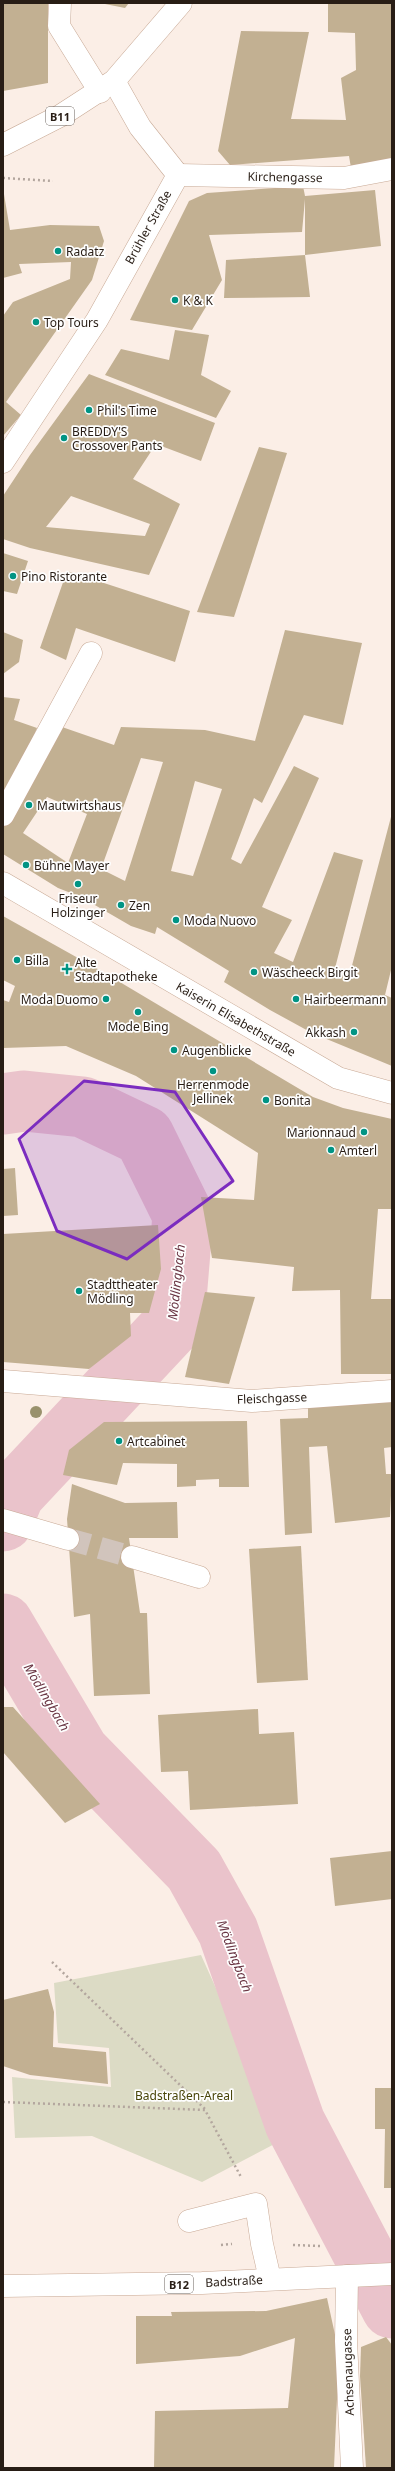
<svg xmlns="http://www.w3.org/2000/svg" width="395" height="2471" font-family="'Noto Sans',sans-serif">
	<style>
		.green { fill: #dcdbc5 }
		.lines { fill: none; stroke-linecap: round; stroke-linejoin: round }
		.river { stroke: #eac3cb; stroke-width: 61 }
		.building { fill: #c2b092; fill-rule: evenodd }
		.minor-tunnel { stroke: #d1c4bc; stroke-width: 22; stroke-dasharray: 22 11; stroke-linecap: butt }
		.minor-casing { stroke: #c8a995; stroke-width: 23 }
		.major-casing { stroke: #c8a995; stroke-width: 23 }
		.path { stroke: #b3a69e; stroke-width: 2.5; stroke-dasharray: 2 3; stroke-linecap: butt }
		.minor { stroke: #fff; stroke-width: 22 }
		.major { stroke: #fff; stroke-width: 22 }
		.tree { fill: #99916c }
		.marked { fill: #7b2cbf; fill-opacity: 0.2; stroke: #7b2cbf; stroke-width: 3; stroke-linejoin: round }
		.poi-dot { fill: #009484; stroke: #fefefe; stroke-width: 1.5 }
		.labels { text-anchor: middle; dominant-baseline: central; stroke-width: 3.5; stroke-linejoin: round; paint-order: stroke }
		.shield { fill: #fefefe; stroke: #68605b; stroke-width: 1 }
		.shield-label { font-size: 11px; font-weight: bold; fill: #281d15 }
		.street-label { font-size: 12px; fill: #281d15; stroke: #fefefe }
		.poi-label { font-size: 12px; fill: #281d15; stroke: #fefefe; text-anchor: start }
		.park-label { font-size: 12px; fill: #494509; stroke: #fefefe }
		.water-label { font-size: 13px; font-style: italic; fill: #6a3644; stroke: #fefefe }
	</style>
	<rect width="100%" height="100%" fill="#fbeee6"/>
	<!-- green -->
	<polygon class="green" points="201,1955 284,2139 202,2182 92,2136 15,2138 12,2077 111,2087 109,2048 58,2043 54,1983"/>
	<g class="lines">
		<!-- river -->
		<g class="river">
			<polyline points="3,1104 24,1101 83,1107 144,1136 183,1215 174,1323 14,1494 3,1521"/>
			<polyline points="3,1624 79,1752 194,1870 228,1931 295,2123 392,2308"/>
		</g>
	</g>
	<!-- building -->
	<g class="building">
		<polygon points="3,3 48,3 48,83 3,91"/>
		<polygon points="100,3 129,3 125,8"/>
		<polygon points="328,3 392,3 392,161 351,168 349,156 230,165 218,151 241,31 309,32 291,119 346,120 341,78 356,70 355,33 328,32"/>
		<polygon points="303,186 305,196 375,190 381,246 305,255 310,297 224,298 226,260 305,255 305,199 302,232 209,235 222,280 192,330 130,320 189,201 207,193"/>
		<polygon points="3,188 10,230 50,225 99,226 104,241 92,280 6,402 21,415 3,436 3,316 13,302 70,279 71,262 19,264 22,273 3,278"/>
		<polygon points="175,330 209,335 201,375 231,391 216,418 105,375 121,349 169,360"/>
		<path d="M89,374l126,49 -14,38 -45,-17 -23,35 47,25 -31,71 -119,-27 -27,-9v-43l27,-41zM71,496l79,28 -5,12 -99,-9z"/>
		<polygon points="259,447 287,453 234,617 197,612"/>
		<polygon points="3,553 28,561 17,594 3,591"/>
		<polygon points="67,571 190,611 175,662 76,628 66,660 40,648"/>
		<path d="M285,630l77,13 -19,82 -39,-10 -42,88 -8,-5 -23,61 10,5 53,-98 25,12 -57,129 30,13 -18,33 19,9 41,-110 29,8 -29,112 15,5 43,-164v153l-7,29 7,3v68l-80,-33 -42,-23 -46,-28 5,-11 -72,-44 -2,7 -24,-8 -50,-29 -23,-9 -55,-34v-27l59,-100 52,18 7,-18 84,3 50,11zM141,758l22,4 -38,119 -24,-12zM195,781l27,8 -29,87 -22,-5zM47,797l40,17 -19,49 -45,-30z"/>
		<polygon points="3,632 23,640 19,662 3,674"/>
		<polygon points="3,697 20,699 14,720 37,728 14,786 3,800"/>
		<polygon points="3,916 103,972 313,1097 343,1108 392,1119 392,1209 378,1209 371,1299 392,1299 392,1374 341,1374 340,1290 292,1291 294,1267 212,1258 201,1197 254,1200 258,1153 136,1076 66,1046 3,1048 3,1000 9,1002 15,986 3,980"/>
		<polygon points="15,1168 18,1215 3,1216 3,1169"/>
		<polygon points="158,1225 161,1269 149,1313 130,1313 131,1336 89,1369 3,1362 3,1234"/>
		<polygon points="205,1292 255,1297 229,1384 185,1377"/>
		<polygon points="392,1402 392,1447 384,1448 386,1474 392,1474 390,1517 335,1523 327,1446 309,1447 312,1533 285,1535 280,1419 308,1418 308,1407"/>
		<polygon points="247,1421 249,1487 219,1487 219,1479 196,1480 196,1486 177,1487 177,1464 123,1463 117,1485 63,1475 69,1450 104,1422"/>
		<polygon points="72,1484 125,1503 177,1502 178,1538 129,1538 140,1613 147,1613 150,1694 94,1696 90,1614 74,1617 67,1519"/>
		<polygon points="301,1546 308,1680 257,1683 249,1549"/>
		<polygon points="3,1707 13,1707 100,1804 65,1823 3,1752"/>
		<polygon points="258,1709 259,1734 294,1732 298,1804 190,1810 188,1771 161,1772 158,1715"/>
		<polygon points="392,1851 392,1899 335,1906 330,1858"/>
		<polygon points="48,1989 54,2012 53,2047 106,2052 108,2084 30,2075 3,2066 3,2000"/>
		<polygon points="375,2088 392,2088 392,2188 384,2188 385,2129 375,2129"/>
		<polygon points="327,2298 339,2353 334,2468 154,2468 155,2411 288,2408 295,2338 240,2356 136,2364 136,2316 172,2316 171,2312 266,2311"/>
		<polygon points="386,2337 392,2345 392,2468 366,2468 360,2376 361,2347"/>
	</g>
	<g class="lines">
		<!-- minor-tunnel -->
		<polyline class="minor-tunnel" points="68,1539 132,1557"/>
		<defs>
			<g id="minor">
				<polyline points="60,3 59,26 100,92"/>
				<polyline points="114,81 140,127 178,175"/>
				<polyline points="178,175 344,178 392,169"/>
				<polyline points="3,462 97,320 178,175"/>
				<polyline points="3,815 91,653"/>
				<polyline points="3,883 338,1078 392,1093"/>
				<polyline points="3,1381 252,1401 392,1391"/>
				<polyline points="3,1520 68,1539"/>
				<polyline points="132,1557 199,1577"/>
				<polyline points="189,2221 256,2204 262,2244 270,2279"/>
				<polyline points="347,2276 346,2341 352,2468"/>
			</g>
			<g id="major">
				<polyline points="3,145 60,116 114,81 181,3"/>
				<polyline points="3,2286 202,2283 392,2274"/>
			</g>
		</defs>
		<!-- minor casing -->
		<use href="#minor" class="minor-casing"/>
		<!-- major casing -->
		<use href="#major" class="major-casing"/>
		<!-- path -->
		<g class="path">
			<polyline points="3,178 53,181"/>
			<polyline points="52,1962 205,2109"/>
			<polyline points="3,2102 205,2110 241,2177"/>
			<polyline points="221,2245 232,2244"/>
			<polyline points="293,2245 320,2246"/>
		</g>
		<!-- minor -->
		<use href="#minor" class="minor"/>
		<!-- major -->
		<use href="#major" class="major"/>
	</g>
	<!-- trees -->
	<circle class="tree" cx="36" cy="1412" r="6"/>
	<!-- marked area -->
	<path class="marked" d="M84,1081l91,11 58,89 -106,78 -70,-28 -38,-92z"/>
	<!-- markers -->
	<g class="poi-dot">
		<circle cx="58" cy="251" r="4"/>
		<circle cx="175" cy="300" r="4"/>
		<circle cx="36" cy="322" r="4"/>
		<circle cx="89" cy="410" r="4"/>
		<circle cx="64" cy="438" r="4"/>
		<circle cx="13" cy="576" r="4"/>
		<circle cx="29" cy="805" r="4"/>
		<circle cx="26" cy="865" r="4"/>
		<circle cx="78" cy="884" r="4"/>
		<circle cx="121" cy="905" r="4"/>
		<circle cx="176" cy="920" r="4"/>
		<circle cx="17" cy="960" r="4"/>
		<path d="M65 963h4v4h4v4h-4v4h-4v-4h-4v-4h4z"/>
		<circle cx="254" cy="972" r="4"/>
		<circle cx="106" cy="999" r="4"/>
		<circle cx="296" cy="999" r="4"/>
		<circle cx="138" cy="1012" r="4"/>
		<circle cx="354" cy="1032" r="4"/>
		<circle cx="174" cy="1050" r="4"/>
		<circle cx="213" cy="1071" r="4"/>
		<circle cx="266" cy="1100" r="4"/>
		<circle cx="364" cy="1132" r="4"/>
		<circle cx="331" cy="1150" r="4"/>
		<circle cx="79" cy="1291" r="4"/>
		<circle cx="119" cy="1441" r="4"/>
	</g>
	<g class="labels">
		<!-- shield labels -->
		<g class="shield">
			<rect x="46" y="107" width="28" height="18" rx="3"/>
			<rect x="165" y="2275" width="28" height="18" rx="3"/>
		</g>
		<g class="shield-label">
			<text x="60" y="116">B11</text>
			<text x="179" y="2284">B12</text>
		</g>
		<!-- street labels -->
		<g class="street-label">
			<text transform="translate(285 177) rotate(1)">Kirchengasse</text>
			<text transform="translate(148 227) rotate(-61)">Brühler Straße</text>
			<text transform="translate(236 1019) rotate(30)">Kaiserin Elisabethstraße</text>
			<text transform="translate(272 1398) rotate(-2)">Fleischgasse</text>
			<text transform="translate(234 2281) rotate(-3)">Badstraße</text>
			<text transform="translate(348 2372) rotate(-92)">Achsenaugasse</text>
		</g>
		<!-- poi labels -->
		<g class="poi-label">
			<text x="66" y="251">Radatz</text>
			<text x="183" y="300">K &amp; K</text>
			<text x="44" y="322">Top Tours</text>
			<text x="97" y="410">Phil's Time</text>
			<text x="72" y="431">BREDDY'S<tspan x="72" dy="14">Crossover Pants</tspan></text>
			<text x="21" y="576">Pino Ristorante</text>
			<text x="37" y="805">Mautwirtshaus</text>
			<text x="34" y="865">Bühne Mayer</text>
			<text x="78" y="898" text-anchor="middle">Friseur<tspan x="78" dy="14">Holzinger</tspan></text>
			<text x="129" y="905">Zen</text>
			<text x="184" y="920">Moda Nuovo</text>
			<text x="25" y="960">Billa</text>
			<text x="75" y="962">Alte<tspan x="75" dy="14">Stadtapotheke</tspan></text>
			<text x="262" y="972">Wäscheeck Birgit</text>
			<text x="98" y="999" text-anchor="end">Moda Duomo</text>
			<text x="304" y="999">Hairbeermann</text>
			<text x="138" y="1026" text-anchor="middle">Mode Bing</text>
			<text x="346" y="1032" text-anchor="end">Akkash</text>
			<text x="182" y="1050">Augenblicke</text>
			<text x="213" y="1084" text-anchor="middle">Herrenmode<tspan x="213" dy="14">Jellinek</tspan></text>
			<text x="274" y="1100">Bonita</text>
			<text x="356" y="1132" text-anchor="end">Marionnaud</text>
			<text x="339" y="1150">Amterl</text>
			<text x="87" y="1284">Stadttheater<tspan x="87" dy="14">Mödling</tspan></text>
			<text x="127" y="1441">Artcabinet</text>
		</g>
		<!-- park labels -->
		<g class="park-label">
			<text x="184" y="2095">Badstraßen-Areal</text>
		</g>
		<!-- water labels -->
		<g class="water-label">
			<text transform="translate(176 1282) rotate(-84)">Mödlingbach</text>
			<text transform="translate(47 1697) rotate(59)">Mödlingbach</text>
			<text transform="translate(235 1956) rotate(69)">Mödlingbach</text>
		</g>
	</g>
	<!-- border -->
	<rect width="395" height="2471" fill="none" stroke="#281d15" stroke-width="8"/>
</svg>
